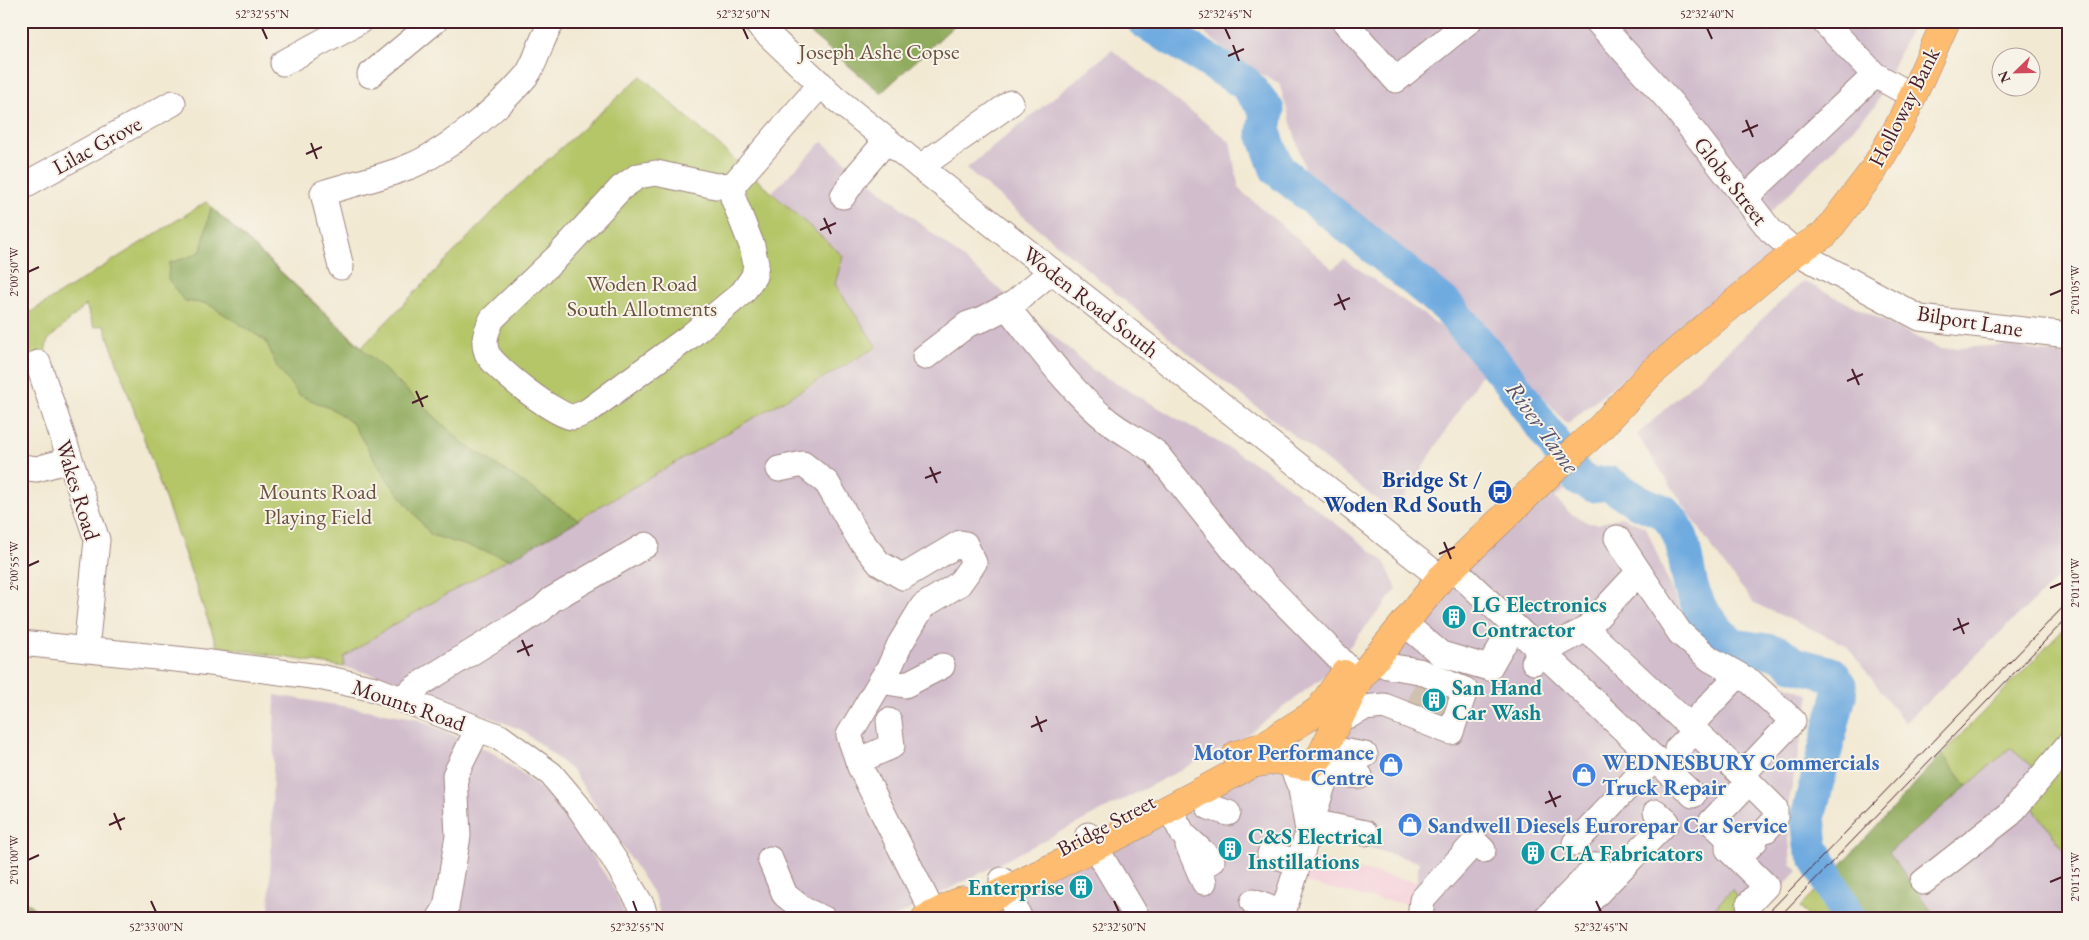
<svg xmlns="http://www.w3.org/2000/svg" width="2089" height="940" font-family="'EB Garamond',serif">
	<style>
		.built { fill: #f5cfdb }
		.industrial { fill: #d1bdcc }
		.green { fill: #b5c669; stroke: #80724a }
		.forest { fill: #90ab5d; stroke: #6d6544 }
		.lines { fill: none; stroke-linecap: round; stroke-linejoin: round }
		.river { stroke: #6fabe0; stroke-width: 35 }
		.minor-tunnel { stroke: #d0c1b1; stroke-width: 25; stroke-dasharray: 25 12; stroke-linecap: butt }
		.minor-casing { stroke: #9e847f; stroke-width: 27 }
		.major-casing { stroke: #9e847f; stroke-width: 29 }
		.minor { stroke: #fff; stroke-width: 25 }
		.major { stroke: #fdbc6f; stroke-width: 28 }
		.tram { stroke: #4a1f2b; stroke-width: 1 }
		.ticks { fill: none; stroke: #4a1f2b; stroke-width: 2 }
		.labels { text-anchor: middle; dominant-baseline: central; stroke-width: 4; stroke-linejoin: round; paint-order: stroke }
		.park-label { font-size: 22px; fill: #6a513e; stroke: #f7f3e8 }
		.street-label { font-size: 22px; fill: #4a1f2b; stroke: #f7f3e8 }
		.transit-label { font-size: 22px; font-weight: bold; fill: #164399; stroke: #f7f3e8; text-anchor: end }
		.culture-label { font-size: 22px; font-weight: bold; fill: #0d838f; stroke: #f7f3e8; text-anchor: start }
		.shop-label { font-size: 22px; font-weight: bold; fill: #366cbe; stroke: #f7f3e8; text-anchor: start }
		.water-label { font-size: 24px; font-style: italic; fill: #57506a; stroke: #f7f3e8 }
		.neatline { fill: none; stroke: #4a1f2b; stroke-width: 2 }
		.ticks-label { font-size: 12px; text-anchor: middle; fill: #4a1f2b }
	</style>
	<rect width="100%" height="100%" fill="#f7f3e8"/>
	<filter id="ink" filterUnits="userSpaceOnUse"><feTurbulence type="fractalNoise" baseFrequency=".02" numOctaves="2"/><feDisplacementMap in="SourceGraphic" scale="10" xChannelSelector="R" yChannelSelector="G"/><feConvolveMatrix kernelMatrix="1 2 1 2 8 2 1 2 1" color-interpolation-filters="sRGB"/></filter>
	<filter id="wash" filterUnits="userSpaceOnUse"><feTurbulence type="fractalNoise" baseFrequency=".0096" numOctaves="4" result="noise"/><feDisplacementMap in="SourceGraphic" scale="20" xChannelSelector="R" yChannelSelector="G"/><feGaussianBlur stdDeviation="1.12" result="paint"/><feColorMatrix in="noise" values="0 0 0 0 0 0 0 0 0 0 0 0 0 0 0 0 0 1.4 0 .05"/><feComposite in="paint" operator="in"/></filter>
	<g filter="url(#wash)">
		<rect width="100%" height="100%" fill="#f2e9d3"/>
		<!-- built -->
		<polygon class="built" points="1301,857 1417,882 1415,905 1366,897 1294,880"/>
		<!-- industrial -->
		<g class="industrial">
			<polygon points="1189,21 1914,21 1875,106 1758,225 1776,254 1567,424 1453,295 1305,169 1279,83 1250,69"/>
			<polygon points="1112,50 1230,142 1239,189 1333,269 1344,259 1490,361 1394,513 1205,367 966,169"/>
			<polygon points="822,142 1002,291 1093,370 1268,471 1384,561 1397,589 1327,674 1243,738 891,919 661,919 656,898 573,771 522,730 402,682 344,667 344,657 390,627 877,348 835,284 843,256 772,192"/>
			<polygon points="1803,281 1941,349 2006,345 2068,356 2068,568 1905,723 1846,645 1754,603 1723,564 1637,435"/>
			<polygon points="1551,472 1565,490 1555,498 1570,513 1580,518 1588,523 1598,524 1621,517 1646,527 1685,623 1699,639 1753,671 1810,695 1787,811 1791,864 1798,871 1752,919 1749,919 1732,889 1705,919 1413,919 1419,862 1329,836 1308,832 1281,919 937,919 1219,772 1300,766 1321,734"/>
			<polygon points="275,695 415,718 495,754 553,798 611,883 627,919 269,919"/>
			<polygon points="2068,698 2068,919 1937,919 1888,852"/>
		</g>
		<!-- green -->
		<g class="green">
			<polygon points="641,76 843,256 835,284 877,347 390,627 344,657 344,667 217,646 104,325 94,327 86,305 48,340 44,357 28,362 21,344 21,318 206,202 362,347 513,191"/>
			<polygon points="2068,625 2068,734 2036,770 2010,748 1967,786 1942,754"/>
			<polygon points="2068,760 2068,853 2067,854 2029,802"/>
			<polygon points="1839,867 1868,919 1810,919 1800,907"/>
			<polygon points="1732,889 1749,919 1705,919"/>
		</g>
		<!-- forest -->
		<g class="forest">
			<polygon points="796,21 959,21 881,93"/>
			<polygon points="211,207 462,442 579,520 510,559 431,535 386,478 352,423 334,410 299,395 277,367 266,341 208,304 184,301 168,279 169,263 189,257 201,251"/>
			<polygon points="1942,754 1967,786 1889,852 1937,919 1868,919 1839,867"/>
			<polygon points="21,897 47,919 21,919"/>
		</g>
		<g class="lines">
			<!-- river -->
			<polyline class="river" points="1144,21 1245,83 1267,110 1264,133 1277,169 1446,305 1511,382 1579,479 1593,485 1608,483 1639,502 1664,512 1675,525 1682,541 1691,587 1700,609 1716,630 1734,646 1780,653 1793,664 1832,674 1840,685 1839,696 1808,817 1811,846 1849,919"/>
		</g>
	</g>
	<g filter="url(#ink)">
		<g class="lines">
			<!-- minor-tunnel -->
			<g class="minor-tunnel">
				<polyline points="1419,706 1428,685"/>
				<polyline points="1439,715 1448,693"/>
			</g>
			<defs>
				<g id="minor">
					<polyline points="754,21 835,98 920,167 1441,578"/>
					<polyline points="1344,21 1396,80 1469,21"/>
					<polyline points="1597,21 1672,104 1770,230 1796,252 1920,318 2068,335"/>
					<polyline points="1823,21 1875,75 1913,96"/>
					<polyline points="283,63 360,21"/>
					<polyline points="370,75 435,21"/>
					<polyline points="920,167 1011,103"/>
					<path d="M733,185l-17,1 -60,-13 -18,3 -17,12 -63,68 -66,63c-5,11 -10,22 -5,34 7,15 70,64 86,64 5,-1 11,-4 15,-6l101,-74 54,-45 11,-16 2,-12 -4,-18 -19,-48v-13l88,-101"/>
					<polyline points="21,187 173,103"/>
					<polyline points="843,196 858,174 887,140"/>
					<polyline points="1745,198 1875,75"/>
					<path d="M341,267l-18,-74c28,-9 58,-15 85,-26 37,-14 92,-60 118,-91 11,-13 14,-38 27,-55"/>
					<path d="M1007,307c30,37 64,85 101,114 15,12 33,20 48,32l83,104 120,122"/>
					<polyline points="925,357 968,324 983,319 1014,303 1052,271"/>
					<polyline points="38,363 97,540 86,650"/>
					<polyline points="21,467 37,469 69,460"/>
					<polyline points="779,469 803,464 827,483 859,538 879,563 903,577 960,543 965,544 974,563 959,584 923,606 900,644 891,664 849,735 860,767 936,919"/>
					<polyline points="1617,538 1639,572"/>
					<polyline points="1452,567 1693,795"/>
					<polyline points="1404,623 1441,654 1489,668 1501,647 1516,628"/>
					<polyline points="21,643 195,661 319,677 375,689 500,737 551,774 578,806 614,859 642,906 646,919"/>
					<polyline points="1534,662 1542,653 1586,629 1639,572 1680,633 1710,659 1751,682 1793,721 1742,775 1586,629"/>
					<polyline points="881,681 905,685 942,666"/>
					<polyline points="400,699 425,681 542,609 551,600 646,545"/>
					<polyline points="1342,709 1350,715 1364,708 1384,706 1451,732 1465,690 1419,671 1387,666 1375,658"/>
					<polyline points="1690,726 1738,675"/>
					<polyline points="1325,748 1365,755"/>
					<polyline points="1677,749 1695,731"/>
					<polyline points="858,761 892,746 889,721"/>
					<polyline points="1290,762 1301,789 1307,825"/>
					<polyline points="1323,771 1360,776"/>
					<polyline points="1742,775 1775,808 1775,820 1766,830"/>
					<polyline points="1749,782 1711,822 1728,838 1737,839 1748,848 1755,841"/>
					<polyline points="1201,791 1209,807 1228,813"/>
					<polyline points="1169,808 1183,834 1212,861"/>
					<polyline points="1307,821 1365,833"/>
					<polyline points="1088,835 1138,919"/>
					<polyline points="1728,838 1728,849 1766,886 1749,904"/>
					<polyline points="1575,843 1655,758"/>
					<polyline points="1188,845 1204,882"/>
					<polyline points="1270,854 1299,863"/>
					<polyline points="770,859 785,895 804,910 824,919"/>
					<polyline points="1002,880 1020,919"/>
					<polyline points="1923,882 2010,814 2068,745"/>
					<polyline points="1253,902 1283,913"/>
					<polyline points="439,919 446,908 458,836 455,775 478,729"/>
					<polyline points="1281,919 1324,782 1321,755"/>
					<polyline points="1420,919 1422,900 1475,842 1483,850"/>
					<polyline points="1545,919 1598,865"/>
					<polyline points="1572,919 1667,822 1656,812"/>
				</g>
				<g id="major">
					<polyline points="1236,755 1263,746 1309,717 1320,709 1344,674"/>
					<polyline points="925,919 962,900"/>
					<polyline points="947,919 1125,832 1252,764 1277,760 1306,766 1314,763 1321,755 1359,679 1441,578 1551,472 1600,428 1651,373 1760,281 1796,252 1825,234 1873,171 1900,124 1946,21"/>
				</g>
			</defs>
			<!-- minor casing -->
			<use href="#minor" class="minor-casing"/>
			<!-- major casing -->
			<use href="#major" class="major-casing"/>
			<!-- minor -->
			<use href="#minor" class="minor"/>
			<!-- major -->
			<use href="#major" class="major"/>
			<!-- tram -->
			<g class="tram">
				<polyline points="1762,919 2068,602"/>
				<polyline points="1777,919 2068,617"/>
			</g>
		</g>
	</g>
	<!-- ticks -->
	<path class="ticks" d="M262,28l5,11M743,28l5,11M1225,28l5,11M1707,28l5,11M1233,45l6,16M1228,56l16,-7M1746,120l7,17M1742,132l16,-7M311,143l6,16M306,154l16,-7M824,218l7,16M820,230l16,-7M28,272l11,-5M1338,294l7,16M2050,295l12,-5M1334,305l16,-7M1852,369l7,16M1847,381l16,-7M416,391l7,16M412,403l16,-7M930,467l7,16M925,478l16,-6M1444,542l7,17M1439,554l16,-7M28,566l11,-5M2050,588l12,-5M1958,618l6,16M1953,630l16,-7M522,640l7,16M517,652l16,-7M1036,716l6,16M1031,727l16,-7M1549,791l7,16M1545,803l16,-7M114,813l7,17M109,825l16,-7M28,860l11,-5M2050,882l12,-5M151,901l5,11M633,901l4,11M1114,901l5,11M1596,901l5,11"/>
	<!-- icons -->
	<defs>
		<symbol id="bus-disc" viewBox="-11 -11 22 22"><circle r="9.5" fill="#1a4fb4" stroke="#f7f3e8"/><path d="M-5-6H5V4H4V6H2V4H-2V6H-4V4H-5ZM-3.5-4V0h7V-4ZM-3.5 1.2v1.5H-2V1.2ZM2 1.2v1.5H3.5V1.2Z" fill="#fff"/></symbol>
		<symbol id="building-disc" viewBox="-11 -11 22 22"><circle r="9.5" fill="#0f9aa8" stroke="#f7f3e8"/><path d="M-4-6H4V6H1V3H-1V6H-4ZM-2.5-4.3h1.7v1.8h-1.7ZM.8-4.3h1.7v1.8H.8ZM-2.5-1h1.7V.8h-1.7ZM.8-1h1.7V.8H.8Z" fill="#fff"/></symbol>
		<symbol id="shop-disc" viewBox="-11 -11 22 22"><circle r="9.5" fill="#3f7fe0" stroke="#f7f3e8"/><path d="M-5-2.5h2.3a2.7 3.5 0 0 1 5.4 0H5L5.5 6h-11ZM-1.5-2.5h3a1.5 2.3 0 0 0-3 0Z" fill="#fff"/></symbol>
	</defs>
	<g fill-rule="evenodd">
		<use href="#bus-disc" x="1486" y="478" width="28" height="28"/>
		<use href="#building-disc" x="1440" y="603" width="28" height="28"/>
		<use href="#building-disc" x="1420" y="686" width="28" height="28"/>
		<use href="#shop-disc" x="1377" y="751" width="28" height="28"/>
		<use href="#shop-disc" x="1570" y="761" width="28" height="28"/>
		<use href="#shop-disc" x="1396" y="811" width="28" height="28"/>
		<use href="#building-disc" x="1216" y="835" width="28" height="28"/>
		<use href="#building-disc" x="1519" y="839" width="28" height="28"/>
		<use href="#building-disc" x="1067" y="873" width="28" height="28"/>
	</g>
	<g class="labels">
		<!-- park labels -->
		<g class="park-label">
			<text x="879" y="51">Joseph Ashe Copse</text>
			<text x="642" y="283">Woden Road<tspan x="642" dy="25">South Allotments</tspan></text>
			<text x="318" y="491">Mounts Road<tspan x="318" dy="25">Playing Field</tspan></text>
		</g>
		<!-- street labels -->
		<g class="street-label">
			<text transform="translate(1904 107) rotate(-63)">Holloway Bank</text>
			<text transform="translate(97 145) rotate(-29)">Lilac Grove</text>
			<text transform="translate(1731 181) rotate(52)">Globe Street</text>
			<text transform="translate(1091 302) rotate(38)">Woden Road South</text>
			<text transform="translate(1970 321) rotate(9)">Bilport Lane</text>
			<text transform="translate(78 490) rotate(73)">Wakes Road</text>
			<text transform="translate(409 705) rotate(19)">Mounts Road</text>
			<text transform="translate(1106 825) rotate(-28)">Bridge Street</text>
		</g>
		<!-- transit labels -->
		<g class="transit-label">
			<text x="1482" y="479">Bridge St /<tspan x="1482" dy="25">Woden Rd South</tspan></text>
		</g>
		<!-- culture labels -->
		<g class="culture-label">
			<text x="1472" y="604">LG Electronics<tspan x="1472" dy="25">Contractor</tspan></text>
			<text x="1452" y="687">San Hand<tspan x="1452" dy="25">Car Wash</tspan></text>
			<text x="1248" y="836">C&amp;S Electrical<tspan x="1248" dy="25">Instillations</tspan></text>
			<text x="1550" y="853">CLA Fabricators</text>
			<text x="1064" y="887" text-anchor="end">Enterprise</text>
		</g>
		<!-- shop labels -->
		<g class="shop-label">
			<text x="1374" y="752" text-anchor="end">Motor Performance<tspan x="1374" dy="25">Centre</tspan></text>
			<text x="1602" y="762">WEDNESBURY Commercials<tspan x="1602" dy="25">Truck Repair</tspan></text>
			<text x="1428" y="825">Sandwell Diesels Eurorepar Car Service</text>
		</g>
		<!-- water labels -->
		<g class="water-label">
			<text transform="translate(1543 427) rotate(54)">River Tame</text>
		</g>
	</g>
	<!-- margin -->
	<rect width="2089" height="940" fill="none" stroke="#f7f3e8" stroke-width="55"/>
	<!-- north arrow -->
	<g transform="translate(2016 72) rotate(247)"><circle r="24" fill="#f7f3e8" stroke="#b29e9c"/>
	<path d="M0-4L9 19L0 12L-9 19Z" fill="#d1495b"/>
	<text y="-8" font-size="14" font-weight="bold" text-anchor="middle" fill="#4a1f2b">N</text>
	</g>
	<rect x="28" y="28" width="2034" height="884" class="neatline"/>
	<g class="ticks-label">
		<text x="262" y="18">52°32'55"N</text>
		<text x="743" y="18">52°32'50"N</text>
		<text x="1225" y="18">52°32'45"N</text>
		<text x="1707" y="18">52°32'40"N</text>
		<text transform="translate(14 272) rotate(-90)" y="4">2°00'50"W</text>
		<text transform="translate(2075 290) rotate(-90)" y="4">2°01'05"W</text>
		<text transform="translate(14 566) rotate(-90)" y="4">2°00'55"W</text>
		<text transform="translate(2075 583) rotate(-90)" y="4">2°01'10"W</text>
		<text transform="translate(14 860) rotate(-90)" y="4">2°01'00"W</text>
		<text transform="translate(2075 877) rotate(-90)" y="4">2°01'15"W</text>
		<text x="156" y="931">52°33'00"N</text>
		<text x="637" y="931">52°32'55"N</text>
		<text x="1119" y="931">52°32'50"N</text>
		<text x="1601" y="931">52°32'45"N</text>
	</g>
</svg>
